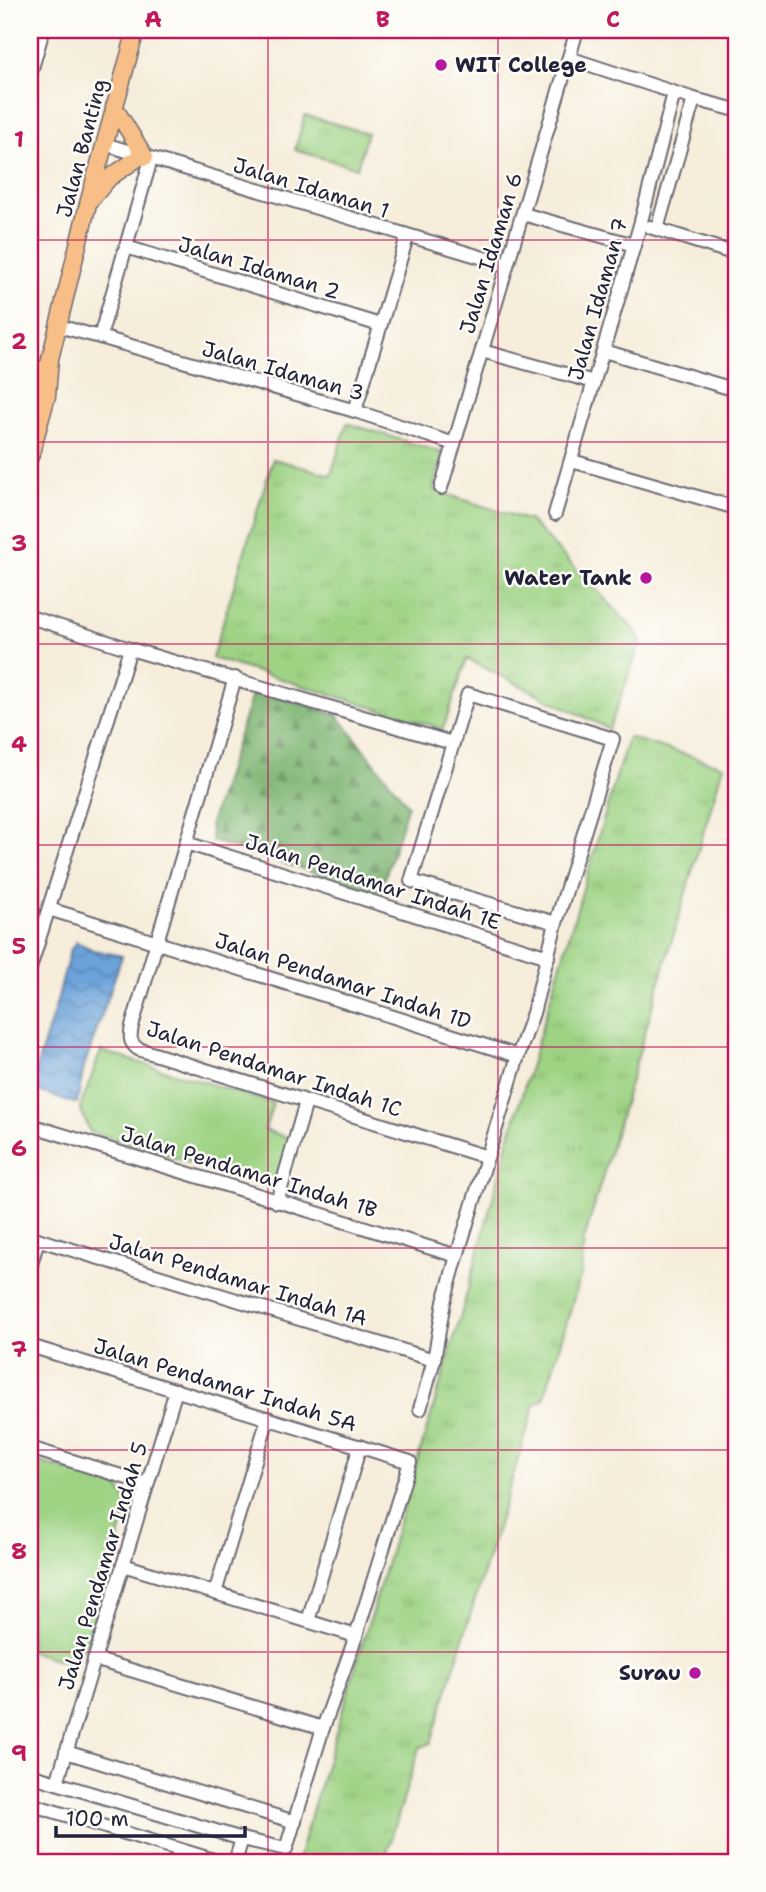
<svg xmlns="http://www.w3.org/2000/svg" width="766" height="1892" font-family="'Shantell Sans',sans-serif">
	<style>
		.grass { fill: url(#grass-tufts); stroke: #607a60; stroke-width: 2 }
		.forest { fill: url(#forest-firs); stroke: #506c56; stroke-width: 2 }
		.green { fill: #9ed384; stroke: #607a60; stroke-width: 2 }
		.water { fill: url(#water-waves); stroke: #47628a; stroke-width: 2 }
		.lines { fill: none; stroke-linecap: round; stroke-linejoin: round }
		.minor-casing { stroke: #6c6973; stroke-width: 16 }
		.major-casing { stroke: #6c6973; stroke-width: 19 }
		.minor { stroke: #fff; stroke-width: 12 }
		.major { stroke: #f7be87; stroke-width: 16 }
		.grid { fill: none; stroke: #c2185b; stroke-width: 2; stroke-opacity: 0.55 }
		.poi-dot { fill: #b5179e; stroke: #fdfcf7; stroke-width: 2.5 }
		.labels { text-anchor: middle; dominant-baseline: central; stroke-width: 5; stroke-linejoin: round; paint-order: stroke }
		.poi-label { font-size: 21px; font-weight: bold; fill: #22223b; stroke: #fdfcf7; text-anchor: end }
		.street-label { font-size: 21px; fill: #22223b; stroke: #fdfcf7 }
		.neatline { fill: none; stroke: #c2185b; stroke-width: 2.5 }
		.grid-label { font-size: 23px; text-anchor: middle; font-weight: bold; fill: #c2185b }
	</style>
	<defs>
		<pattern id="grass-tufts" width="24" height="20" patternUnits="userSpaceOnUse" patternTransform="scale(1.75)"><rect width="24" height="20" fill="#9ed384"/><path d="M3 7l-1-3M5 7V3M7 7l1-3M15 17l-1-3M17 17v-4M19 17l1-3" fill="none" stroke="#88b573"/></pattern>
		<pattern id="forest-firs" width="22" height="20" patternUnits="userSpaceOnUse" patternTransform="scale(1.75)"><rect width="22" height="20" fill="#7eb572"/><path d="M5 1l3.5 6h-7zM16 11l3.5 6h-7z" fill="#67935f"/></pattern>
		<pattern id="water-waves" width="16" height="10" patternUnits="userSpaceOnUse" patternTransform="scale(1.75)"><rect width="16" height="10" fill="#6ca3da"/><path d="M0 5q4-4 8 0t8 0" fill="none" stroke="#5884b2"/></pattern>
	</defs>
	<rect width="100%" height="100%" fill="#fdfcf7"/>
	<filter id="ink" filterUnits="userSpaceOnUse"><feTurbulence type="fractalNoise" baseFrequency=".0143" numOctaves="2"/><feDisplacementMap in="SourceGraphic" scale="14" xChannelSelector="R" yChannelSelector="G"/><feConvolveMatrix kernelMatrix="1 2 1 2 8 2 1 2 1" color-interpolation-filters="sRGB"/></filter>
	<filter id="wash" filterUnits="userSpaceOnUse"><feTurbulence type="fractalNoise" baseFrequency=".00686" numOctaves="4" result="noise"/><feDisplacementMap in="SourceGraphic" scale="28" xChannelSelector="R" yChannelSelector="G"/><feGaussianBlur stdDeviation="1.57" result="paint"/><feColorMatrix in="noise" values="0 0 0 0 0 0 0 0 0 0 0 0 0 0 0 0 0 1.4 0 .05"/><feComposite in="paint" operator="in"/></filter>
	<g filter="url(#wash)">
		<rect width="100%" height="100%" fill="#f6edda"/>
		<!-- grass -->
		<g class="grass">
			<polygon points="305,115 367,133 357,168 295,150"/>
			<polygon points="347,423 443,453 433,490 530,521 636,631 641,641 609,729 467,659 443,729 212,658 273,459 331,475"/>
			<polygon points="628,737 723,766 584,1240 581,1274 544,1398 535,1404 431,1743 419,1748 384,1862 297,1862 461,1315 510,1135"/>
		</g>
		<!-- forest -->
		<polygon class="forest" points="254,689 337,715 408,805 380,893 212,841 210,824"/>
		<!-- green -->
		<g class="green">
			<polygon points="101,1051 273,1103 265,1130 292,1139 277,1189 90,1132 80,1108"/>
			<polygon points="30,1459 118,1486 129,1504 85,1647 64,1662 30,1651"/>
		</g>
		<!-- water -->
		<polygon class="water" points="76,942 94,950 122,956 84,1067 77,1103 66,1101 30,1088 56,1005 70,951"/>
	</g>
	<g filter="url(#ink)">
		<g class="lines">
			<defs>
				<g id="minor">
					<polyline points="569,58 694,99 736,110"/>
					<polyline points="30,75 43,30"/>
					<polyline points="104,144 507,265"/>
					<polyline points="151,159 100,337 355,411 454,444"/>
					<polyline points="523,214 634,245"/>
					<polyline points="650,227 736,254"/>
					<polyline points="657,229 694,99"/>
					<polyline points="126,247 380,325"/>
					<polyline points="58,326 100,337"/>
					<polyline points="482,351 594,382"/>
					<polyline points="604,351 736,390"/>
					<polyline points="355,411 407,237"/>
					<polyline points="572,461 736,508"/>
					<polyline points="441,488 577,30"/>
					<polyline points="555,514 640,225 674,93"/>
					<polyline points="30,617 130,649 452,743"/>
					<path d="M235,678l-103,348c-2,11 -3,16 6,23l349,108"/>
					<polyline points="186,843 548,957"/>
					<polyline points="49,909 518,1056"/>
					<polyline points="30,968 130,649"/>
					<polyline points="30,1125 457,1256"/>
					<polyline points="277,1202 306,1102"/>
					<polyline points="30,1237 434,1360"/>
					<polyline points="30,1268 38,1239"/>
					<polyline points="30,1346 410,1462 356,1636 323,1728 286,1849 242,1839 30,1775"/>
					<polyline points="420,1409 434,1360 444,1302 457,1256 518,1056 533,1013 556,923 613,739 468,694 411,881 556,923"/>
					<polyline points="30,1448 147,1484"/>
					<polyline points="123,1565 356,1636"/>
					<polyline points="215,1593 268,1418"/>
					<polyline points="308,1621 360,1446"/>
					<polyline points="94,1659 323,1728"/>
					<polyline points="66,1752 295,1822"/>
					<polyline points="57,1783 176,1390"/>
					<polyline points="30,1804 220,1862"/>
					<polyline points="235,1862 242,1839"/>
				</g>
				<g id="major">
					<polyline points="114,107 145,157"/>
					<polyline points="93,197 109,178 141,156"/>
					<polyline points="30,402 45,368"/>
					<polyline points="30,457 47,396 50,359 88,204 136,30"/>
				</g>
			</defs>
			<!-- minor casing -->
			<use href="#minor" class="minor-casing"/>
			<!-- major casing -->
			<use href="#major" class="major-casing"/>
			<!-- minor -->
			<use href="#minor" class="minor"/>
			<!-- major -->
			<use href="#major" class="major"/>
		</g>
	</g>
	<!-- grid -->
	<path class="grid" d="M268,30v1832M498,30v1832M30,240h706M30,442h706M30,644h706M30,845h706M30,1047h706M30,1248h706M30,1450h706M30,1652h706"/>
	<!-- markers -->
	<g class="poi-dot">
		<circle cx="441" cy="65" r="7"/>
		<circle cx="646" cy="578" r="7"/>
		<circle cx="695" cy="1673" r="7"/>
	</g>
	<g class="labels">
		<!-- poi labels -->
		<g class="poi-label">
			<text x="455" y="65" text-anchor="start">WIT College</text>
			<text x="632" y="578">Water Tank</text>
			<text x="681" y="1673">Surau</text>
		</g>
		<!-- street labels -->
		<g class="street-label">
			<text transform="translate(82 148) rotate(-75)">Jalan Banting</text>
			<text transform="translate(311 188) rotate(17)">Jalan Idaman 1</text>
			<text transform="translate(491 253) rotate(-73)">Jalan Idaman 6</text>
			<text transform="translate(259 268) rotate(17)">Jalan Idaman 2</text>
			<text transform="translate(598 299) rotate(-74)">Jalan Idaman 7</text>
			<text transform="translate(283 371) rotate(16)">Jalan Idaman 3</text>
			<text transform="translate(373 882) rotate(18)">Jalan Pendamar Indah 1E</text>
			<text transform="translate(343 981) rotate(18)">Jalan Pendamar Indah 1D</text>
			<text transform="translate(274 1069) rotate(18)">Jalan Pendamar Indah 1C</text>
			<text transform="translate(249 1172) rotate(17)">Jalan Pendamar Indah 1B</text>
			<text transform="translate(238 1280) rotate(17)">Jalan Pendamar Indah 1A</text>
			<text transform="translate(225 1385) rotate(17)">Jalan Pendamar Indah 5A</text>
			<text transform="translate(103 1566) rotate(-73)">Jalan Pendamar Indah 5</text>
		</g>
	</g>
	<!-- margin -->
	<rect width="766" height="1892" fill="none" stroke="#fdfcf7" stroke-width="77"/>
	<!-- scale -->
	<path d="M56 1826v10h189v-10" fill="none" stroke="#22223b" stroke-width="3.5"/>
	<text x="66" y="1826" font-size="21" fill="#22223b" stroke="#fdfcf7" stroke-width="5" paint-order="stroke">100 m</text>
	<rect x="38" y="38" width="690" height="1816" class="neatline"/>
	<g class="grid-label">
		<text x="153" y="27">A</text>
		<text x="383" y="27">B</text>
		<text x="613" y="27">C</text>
		<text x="19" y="147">1</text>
		<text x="19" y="349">2</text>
		<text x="19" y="551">3</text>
		<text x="19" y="752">4</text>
		<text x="19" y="954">5</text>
		<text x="19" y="1156">6</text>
		<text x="19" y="1357">7</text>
		<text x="19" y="1559">8</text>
		<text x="19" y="1761">9</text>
	</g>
</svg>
